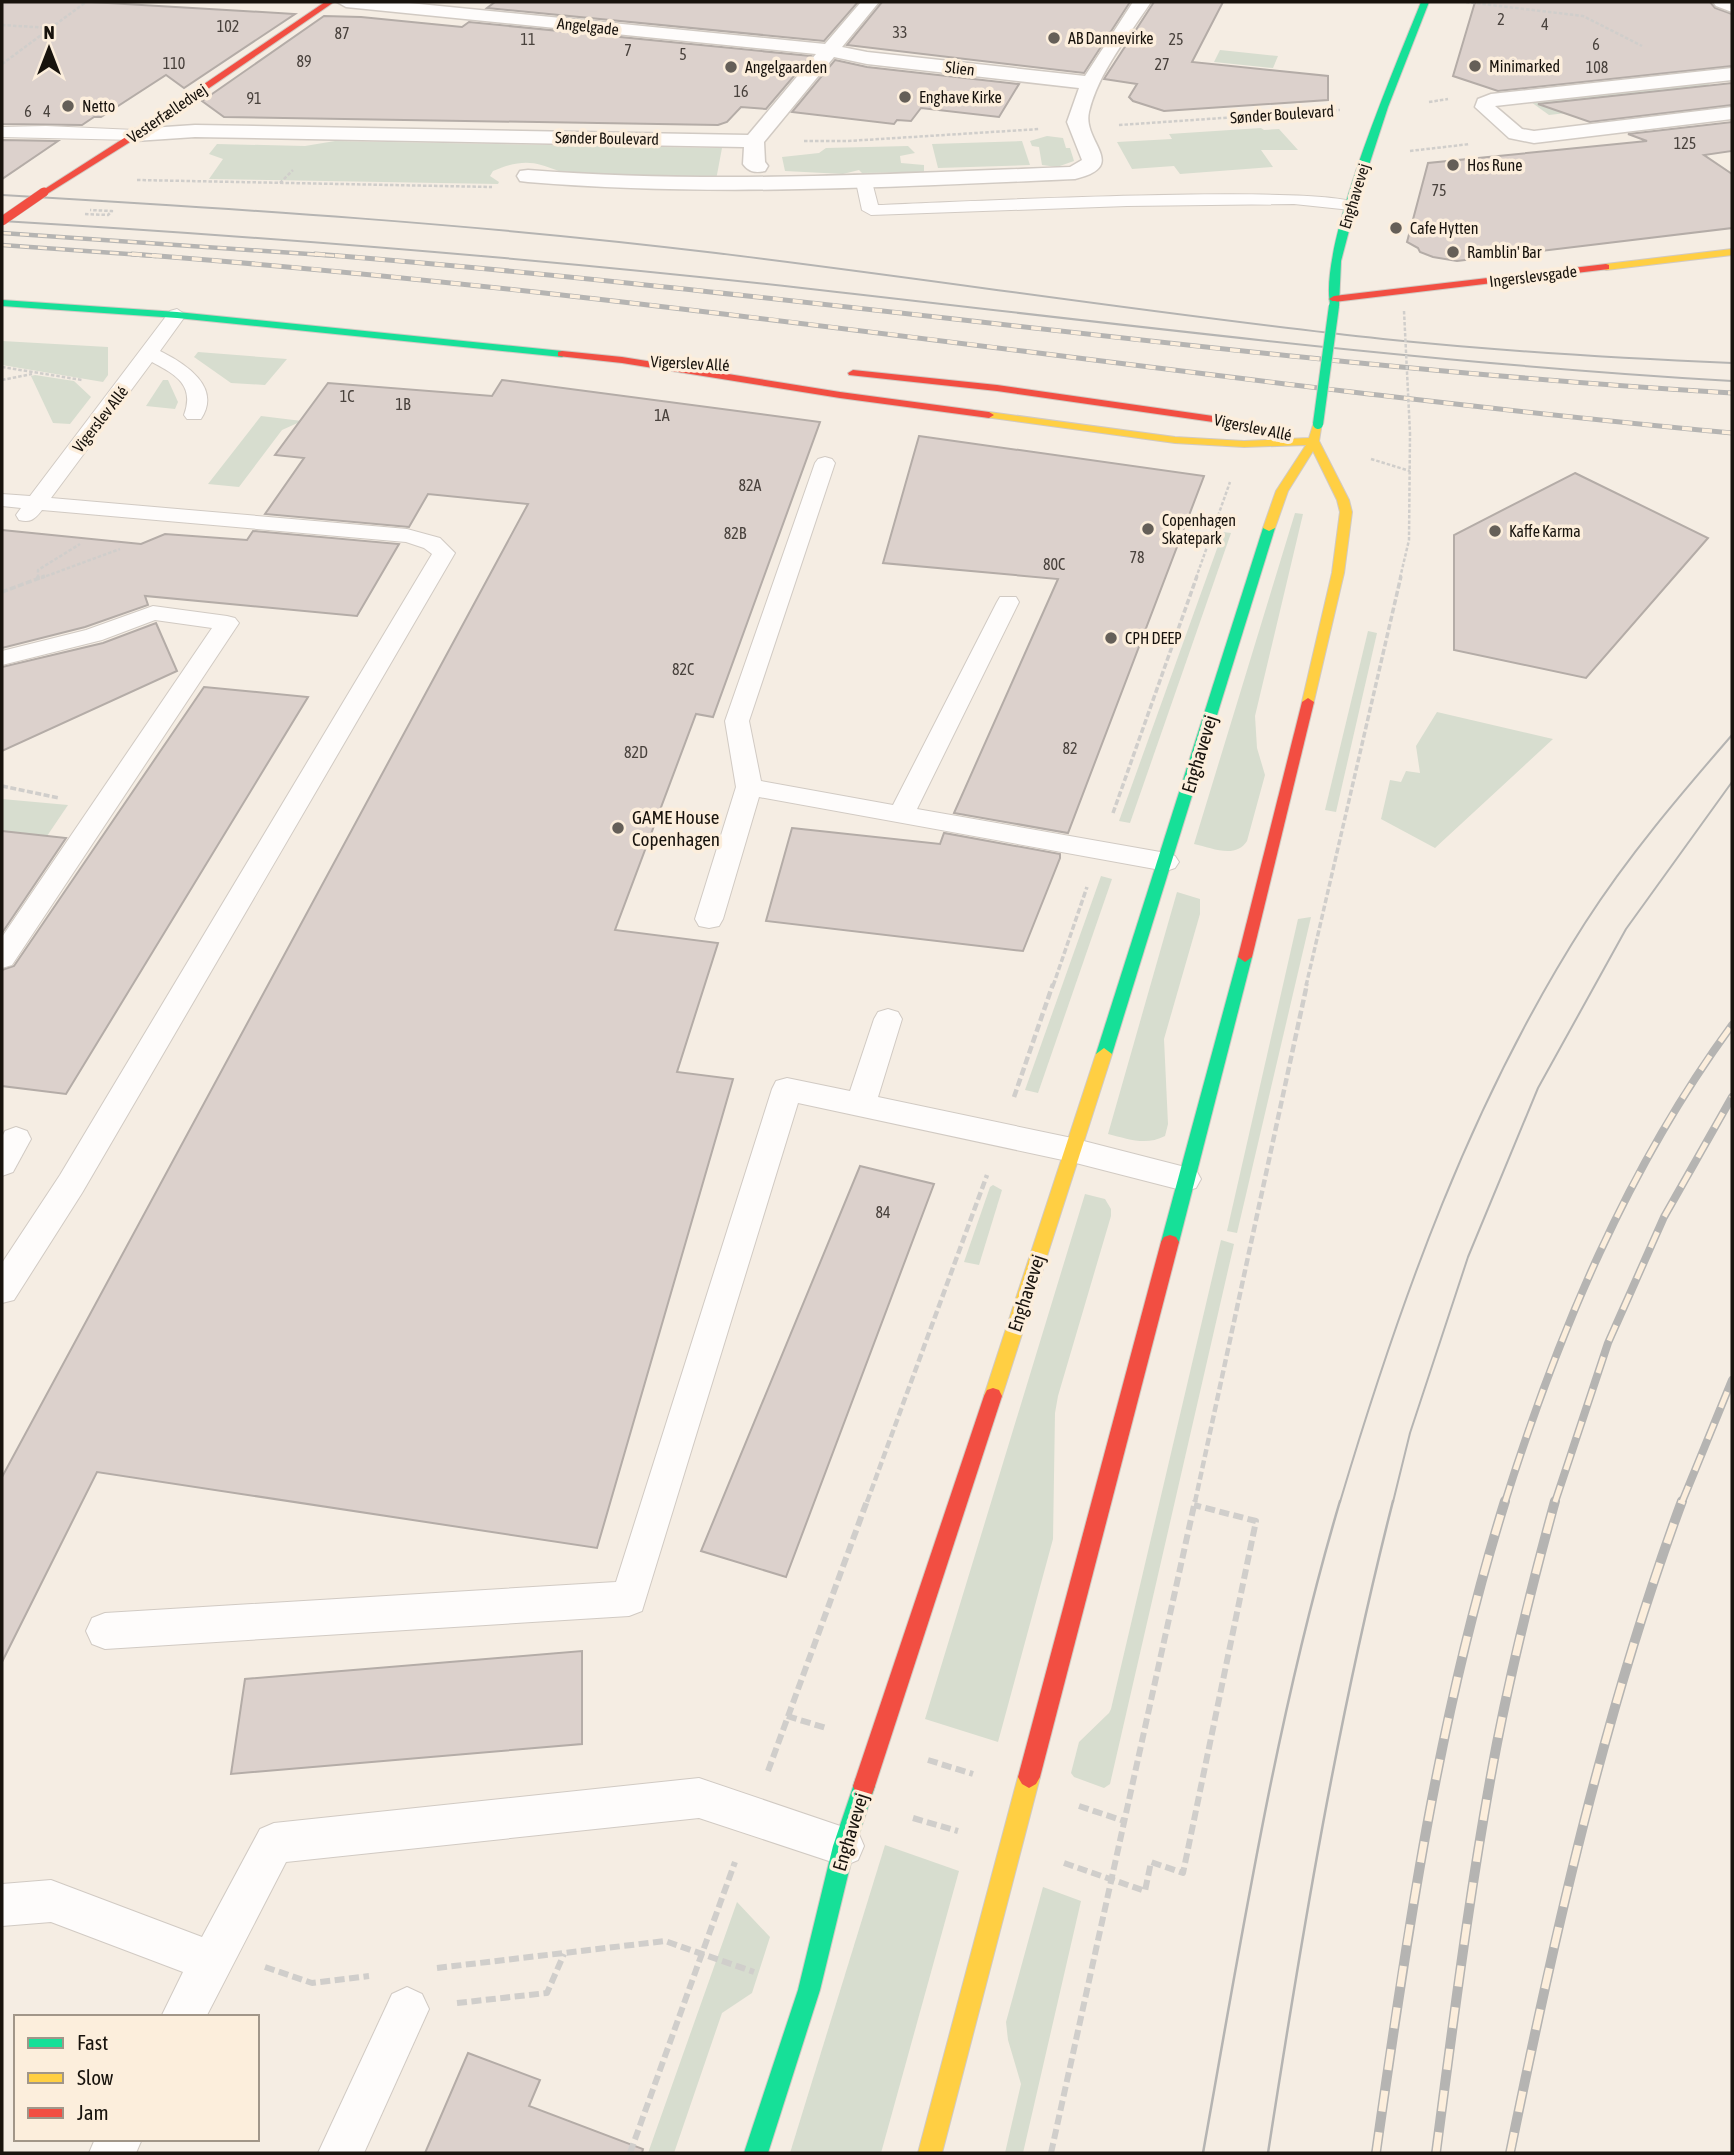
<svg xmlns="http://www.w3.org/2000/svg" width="1734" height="2155" font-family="'Asap Condensed',sans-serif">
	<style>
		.green { fill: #d7ddcf }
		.building { fill: #dcd1cc; stroke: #b4aca7; stroke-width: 2 }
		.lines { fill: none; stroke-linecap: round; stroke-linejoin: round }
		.lane-casing { stroke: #d1cac3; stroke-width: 2 }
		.street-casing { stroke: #d1cac3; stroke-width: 3 }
		.fast-casing { stroke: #d1cac3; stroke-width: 2 }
		.slow-casing { stroke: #d1cac3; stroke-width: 2 }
		.jam-casing { stroke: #d1cac3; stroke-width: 2 }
		.path-far3 { stroke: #d0cecb; stroke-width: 2.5; stroke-dasharray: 3.5 2; stroke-linecap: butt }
		.path-far2 { stroke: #d0cecb; stroke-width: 3.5; stroke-dasharray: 6 2.5; stroke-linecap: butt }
		.path-far1 { stroke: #d0cecb; stroke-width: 4.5; stroke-dasharray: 8 3.5; stroke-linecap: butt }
		.path { stroke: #d0cecb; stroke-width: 6; stroke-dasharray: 10 4.5; stroke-linecap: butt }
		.lane { fill: #fefcfb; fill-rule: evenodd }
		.street { fill: #fefcfb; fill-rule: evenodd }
		.fast { fill: #16e098; fill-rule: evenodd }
		.slow { fill: #ffcf43; fill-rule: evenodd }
		.jam { fill: #f24e42; fill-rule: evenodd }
		.tram-far1 { stroke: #b5b4b2; stroke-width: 2 }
		.tram { stroke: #b5b4b2; stroke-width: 2.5 }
		.rail-far3-casing { stroke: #b5b4b2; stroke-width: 4.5 }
		.rail-far2-casing { stroke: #b5b4b2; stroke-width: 5 }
		.rail-far1-casing { stroke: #b5b4b2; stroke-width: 8 }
		.rail-casing { stroke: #b5b4b2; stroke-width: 10 }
		.rail-far3 { stroke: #fceedc; stroke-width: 2.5; stroke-dasharray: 9; stroke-linecap: butt }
		.rail-far2 { stroke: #fceedc; stroke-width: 3.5; stroke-dasharray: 10; stroke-linecap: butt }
		.rail-far1 { stroke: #fceedc; stroke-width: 5; stroke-dasharray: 17; stroke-linecap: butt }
		.rail { stroke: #fceedc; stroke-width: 7; stroke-dasharray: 21; stroke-linecap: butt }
		.fast-bridge-casing { stroke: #d1cac3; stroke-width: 12; stroke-linecap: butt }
		.jam-bridge-casing { stroke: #d1cac3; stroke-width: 10; stroke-linecap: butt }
		.path-bridge { stroke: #d0cecb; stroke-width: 2.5; stroke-dasharray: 3.5 2; stroke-linecap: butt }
		.fast-bridge { stroke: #16e098; stroke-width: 10 }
		.jam-bridge { stroke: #f24e42; stroke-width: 9 }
		.poi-dot { fill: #655f58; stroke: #fceedc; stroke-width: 2.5 }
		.labels { text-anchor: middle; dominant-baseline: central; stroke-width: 7; stroke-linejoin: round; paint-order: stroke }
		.number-label { font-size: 16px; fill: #49423d }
		.far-street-label { font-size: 16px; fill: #18130d; stroke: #fceedc }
		.far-poi-label { font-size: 16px; fill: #18130d; stroke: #fceedc; text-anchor: start }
		.street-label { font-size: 19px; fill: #18130d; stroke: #fceedc }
		.poi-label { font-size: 19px; fill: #18130d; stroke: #fceedc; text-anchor: start }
	</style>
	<rect width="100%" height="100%" fill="#f5ede3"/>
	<!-- green -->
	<g class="green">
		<polygon points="1220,50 1278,56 1273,68 1214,62"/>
		<polygon points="1705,82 1714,88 1652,103 1549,115 1531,102"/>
		<polygon points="1261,128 1264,130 1279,129 1298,150 1261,150 1273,167 1180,174 1174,166 1132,169 1117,142 1172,139 1169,134"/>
		<polygon points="1047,136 1063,138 1066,148 1070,148 1074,161 1057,167 1042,165 1039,147 1032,146 1030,141"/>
		<path d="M335,141l381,7h6l-6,32c-41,0 -84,3 -125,-1 -42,-4 -51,-29 -98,-8l-3,5 9,6 -1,2 -289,-5 14,-20 -14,-5 8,-10 88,2z"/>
		<polygon points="1022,141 1030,165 938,168 932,144"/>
		<polygon points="908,146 915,153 900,156 901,163 924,165 924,172 862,173 859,170 843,174 785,171 782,157 819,153 826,148"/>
		<polygon points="2,341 108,347 108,375 103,382 2,365"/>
		<polygon points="198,352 287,359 265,385 231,383 194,357"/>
		<polygon points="35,375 74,381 91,397 70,424 53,423 31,376"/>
		<polygon points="163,380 168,380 178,402 175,409 146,406"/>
		<polygon points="261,416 302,421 282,430 239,487 208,484"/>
		<path d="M1295,513l8,1 -48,202 2,32 8,27 -18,66c-11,18 -35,7 -53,3z"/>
		<polygon points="1223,532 1231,533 1130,823 1119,821"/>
		<polygon points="1368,631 1377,633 1336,812 1325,810"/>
		<polygon points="1437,712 1553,739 1435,848 1381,819 1390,780 1401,782 1406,771 1420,773 1416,746"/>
		<polygon points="2,799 68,805 47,836 2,831"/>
		<polygon points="1101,876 1112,879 1038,1093 1025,1090"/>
		<path d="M1177,892l23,7v15l-36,125 4,85 -3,12c-19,10 -37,3 -57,-2z"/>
		<polygon points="1311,917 1237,1233 1227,1231 1298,919"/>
		<polygon points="993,1185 1002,1190 979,1265 964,1262 990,1187"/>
		<polygon points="1085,1194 1105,1199 1111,1209 1111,1216 1058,1396 1055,1413 1053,1539 998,1742 925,1719"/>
		<polygon points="1221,1240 1234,1244 1110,1784 1104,1788 1074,1777 1071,1773 1079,1742 1109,1713 1111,1709"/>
		<polygon points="885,1845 959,1871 881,2153 790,2153"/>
		<polygon points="1043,1887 1081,1901 1023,2153 1005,2153 1021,2084 1008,2040 1006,2022"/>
		<polygon points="737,1902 770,1937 752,1993 722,2013 674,2153 648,2153"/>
	</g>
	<!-- building -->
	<g class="building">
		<polygon points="2,2 91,2 295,14 184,88 166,75 101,117 94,117 82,125 2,124"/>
		<polygon points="495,2 858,2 824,41 487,8"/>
		<polygon points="882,2 1130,2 1084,73 847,45"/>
		<polygon points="1154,2 1223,2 1192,62 1328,76 1328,100 1164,111 1133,101 1129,97 1137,84 1104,79"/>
		<polygon points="1475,2 1710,2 1715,8 1732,14 1732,66 1498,91 1453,76"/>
		<polygon points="324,16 361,17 462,27 469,22 811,56 766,109 741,107 727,122 718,125 224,117 202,101"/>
		<polygon points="835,60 867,67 1019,84 999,117 921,108 911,121 897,120 894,124 792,112"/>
		<polygon points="1732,83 1732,105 1590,122 1538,104"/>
		<polygon points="1732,122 1732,151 1704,155 1732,174 1732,228 1457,261 1433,257 1420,252 1418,248 1407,242 1428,163 1647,141 1628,134"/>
		<polygon points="2,140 58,141 2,179"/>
		<polygon points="502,380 820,422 713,717 696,714 615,930 718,943 677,1072 733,1079 597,1548 97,1472 2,1662 2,1477 528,504 428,494 409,527 265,514 304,458 275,455 328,383 492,396"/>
		<polygon points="919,436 1204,476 1068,833 954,813 1058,579 883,563"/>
		<polygon points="1575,473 1708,538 1586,678 1454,650 1454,535"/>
		<polygon points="2,530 141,544 165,534 247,540 253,531 399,544 357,616 145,596 148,605 85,627 2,648"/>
		<polygon points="156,623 177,671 2,751 2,667 103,643"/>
		<polygon points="204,687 308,697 66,1094 2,1086 2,970 14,966"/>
		<polygon points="792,828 940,844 944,833 1060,854 1060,858 1023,951 766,921"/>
		<polygon points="2,831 66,838 2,933"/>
		<polygon points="860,1166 934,1184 786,1577 701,1551"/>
		<polygon points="582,1651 582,1744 231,1774 245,1679"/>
		<polygon points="468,2053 540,2080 529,2106 643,2149 642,2153 425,2153"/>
	</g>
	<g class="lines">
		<defs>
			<g id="lane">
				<polygon points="46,126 135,130 143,135 135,140 2,137 2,127"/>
				<path d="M864,177l8,5 6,23c58,-2 461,-23 482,0l-9,5 -57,-6 -167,2 -256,9 -9,-5 -6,-28z"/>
				<path d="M177,309l9,6 -26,36c26,13 62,36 41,68h-14l-3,-4c11,-30 -8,-40 -32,-53l-101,136 356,31 33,9 15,15 -373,640 -68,107 -12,3v-40l58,-88 372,-621 -8,-6 -18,-6 -364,-32c-7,9 -11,13 -23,10l-3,-5 5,-7 -19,-2v-12l28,2 140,-185z"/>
				<polygon points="825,457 832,459 835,463 749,721 761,781 893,805 997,602 1000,597 1016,597 1019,602 917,809 1166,853 1175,856 1179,862 1175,868 1166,871 759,797 723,919 719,926 709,928 699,926 695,919 736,787 725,721 815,463 818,459"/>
				<polygon points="153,606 227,616 235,618 239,623 12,965 2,968 2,937 212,628 155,620 102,640 2,665 2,651 86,630"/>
				<polygon points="888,1009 898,1012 902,1019 878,1097 1072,1138 1185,1167 1196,1170 1201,1179 1196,1188 1185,1191 1072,1162 798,1103 642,1611 629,1616 105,1649 92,1644 86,1631 92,1618 105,1613 616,1582 772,1089 776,1081 787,1078 850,1091 874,1019 878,1012"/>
				<polygon points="16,1127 27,1131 31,1139 13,1172 2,1176 2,1137 5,1131"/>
				<polygon points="699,1778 858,1832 864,1846 858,1860 844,1866 699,1818 286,1862 206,2017 161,2017 183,1972 51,1922 2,1926 2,1884 51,1880 202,1937 260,1829 274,1823"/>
				<polygon points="407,1987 422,1994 429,2009 364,2153 318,2153 392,1994"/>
				<polygon points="95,2139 142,2139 136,2153 89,2153"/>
			</g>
			<g id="street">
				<path d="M337,2h62l426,42 36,-42h18l-37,45 25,5 218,24 48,-74h18c-22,33 -53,71 -62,110 -7,30 41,54 -14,67 -182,8 -365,18 -547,3l-8,-1 -3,-5 3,-5 8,-1c180,14 362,4 542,-3l12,-7 -15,-38 12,-34 -212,-24 -33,-7 -70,85 1,20 3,4 -3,5c-10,2 -16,1 -22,-7l1,-17 -549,-10 -60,4 -7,-2 -3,-4 3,-4 7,-2 60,-4 553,10 68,-81 -470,-47z"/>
				<polygon points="1713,2 1732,2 1732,12 1716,6"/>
				<polygon points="1732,68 1732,80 1495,106 1522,129 1534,131 1732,107 1732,119 1534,143 1509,138 1475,107 1478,99 1491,94"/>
			</g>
			<g id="fast">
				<path d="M1421,2h8l-41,105 -33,101 -14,53 -2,45 -8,2c-16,-57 66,-245 90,-306z"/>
				<polygon points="2,300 177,312 562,351 567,354 562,357 177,318 2,306"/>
				<polygon points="1269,525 1275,528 1112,1054 1104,1060 1098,1058 1096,1054 1263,528"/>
				<polygon points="1245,952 1252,957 1179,1242 1176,1247 1170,1249 1164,1247 1161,1242 1238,957"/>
				<polygon points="864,1775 872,1778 875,1786 855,1846 820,1990 768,2153 744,2153 798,1990 833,1846 856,1778"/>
			</g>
			<g id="slow">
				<polygon points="1732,249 1732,255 1606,270 1601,267 1606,264"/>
				<polygon points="989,412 1175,437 1244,441 1309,438 1314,422 1322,422 1319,441 1349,500 1352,512 1344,573 1313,705 1303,705 1302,702 1332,573 1340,512 1337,500 1313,451 1288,491 1275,528 1269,531 1263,528 1276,491 1306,445 1244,447 1175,443 985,417 984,415"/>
				<polygon points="1104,1048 1112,1054 1002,1396 999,1402 993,1404 987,1402 984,1396 1096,1054"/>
				<polygon points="1029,1766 1036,1770 1040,1777 942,2153 918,2153 1018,1777 1022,1770"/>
			</g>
			<g id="jam">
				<polygon points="325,2 334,2 138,137 47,194 40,192 132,133"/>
				<polygon points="1606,264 1609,265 1609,269 1334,302 1329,299 1334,296"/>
				<polygon points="562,351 622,357 840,392 989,412 994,415 989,418 840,398 622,363 558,356 558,352"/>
				<polygon points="853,370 997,385 1234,419 1239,422 1234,425 997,391 849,375 848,373"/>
				<polygon points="1308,698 1314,702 1252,957 1245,962 1238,957 1302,702"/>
				<polygon points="1170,1235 1176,1237 1179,1242 1040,1777 1036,1784 1029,1788 1022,1784 1018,1777 1161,1242 1164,1237"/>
				<polygon points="993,1388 999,1390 1002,1396 875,1786 872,1794 864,1797 856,1794 853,1786 984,1396 987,1390"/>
			</g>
		</defs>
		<!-- lane casing -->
		<use href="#lane" class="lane-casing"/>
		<!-- street casing -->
		<use href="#street" class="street-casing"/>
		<!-- fast casing -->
		<use href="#fast" class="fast-casing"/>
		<!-- slow casing -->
		<use href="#slow" class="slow-casing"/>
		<!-- jam casing -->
		<use href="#jam" class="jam-casing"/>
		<!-- path-far3 -->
		<g class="path-far3">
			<polyline points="1466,2 1583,16 1642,46"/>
			<polyline points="2,25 50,28"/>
			<polyline points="2,64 86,2"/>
			<polyline points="1429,102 1448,99"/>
			<polyline points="1119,125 1340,110"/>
			<polyline points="804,141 848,141 1040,129"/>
			<polyline points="1410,151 1470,144"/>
			<polyline points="137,180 492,187"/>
			<polyline points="280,183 293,170"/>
			<polyline points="85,214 108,215 112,211 90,210"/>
			<polyline points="2,367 82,380"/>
			<polyline points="2,380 32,374"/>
			<polyline points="1371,459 1410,471"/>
			<polyline points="38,578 38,570 80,544"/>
			<polyline points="41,578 120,549"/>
			<polyline points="1196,578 1230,482"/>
			<polyline points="1400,578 1409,540 1410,433"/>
		</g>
		<!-- path-far2 -->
		<g class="path-far2">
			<polyline points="38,576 38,579"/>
			<polyline points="2,592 45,576"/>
			<polyline points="2,786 59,798"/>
			<polyline points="1113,813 1197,576"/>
			<polyline points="1053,986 1087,887"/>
			<polyline points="1306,986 1401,576"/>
		</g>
		<!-- path-far1 -->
		<g class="path-far1">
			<polyline points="1014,1097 1053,984"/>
			<polyline points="867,1502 987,1175"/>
			<polyline points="1195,1502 1307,984"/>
		</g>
		<!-- path -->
		<g class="path">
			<polyline points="787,1716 826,1728"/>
			<polyline points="928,1760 973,1774"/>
			<polyline points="768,1771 867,1501"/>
			<polyline points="1079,1806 1124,1821"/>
			<polyline points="913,1818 958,1831"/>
			<polyline points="1064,1863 1145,1891 1151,1862 1183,1873 1256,1521 1194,1505"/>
			<polyline points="265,1967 312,1983 369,1976"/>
			<polyline points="437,1968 665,1941 754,1972"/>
			<polyline points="457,2003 547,1993 564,1954"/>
			<polyline points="630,2153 735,1862"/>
			<polyline points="1051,2153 1195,1501"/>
		</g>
		<!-- lane -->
		<use href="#lane" class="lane"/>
		<!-- street -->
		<use href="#street" class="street"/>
		<!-- fast -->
		<use href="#fast" class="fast"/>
		<!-- slow -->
		<use href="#slow" class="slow"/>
		<!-- jam -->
		<use href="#jam" class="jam"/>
		<!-- tram-far1 -->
		<g class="tram-far1">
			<path d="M2,195c238,14 477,29 714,58 223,27 444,62 667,86 116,12 233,19 349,24"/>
			<path d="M2,221c267,16 534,37 800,67 310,35 619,75 930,93"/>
			<path d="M1340,1502c60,-201 131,-401 245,-579 43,-67 95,-128 147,-188"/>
			<polyline points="1393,1502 1410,1433 1468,1257 1538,1088 1626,929 1732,782"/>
		</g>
		<!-- tram -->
		<g class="tram">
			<path d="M1203,2153c39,-218 74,-440 137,-652"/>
			<path d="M1268,2153c34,-219 70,-437 125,-652"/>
		</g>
		<defs>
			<g id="rail-far3">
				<polyline points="2,233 338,256"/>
				<polyline points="2,245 156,256"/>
			</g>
			<g id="rail-far2">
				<path d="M132,254c536,40 1066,129 1600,179"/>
				<path d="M315,254c474,37 943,111 1417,139"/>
			</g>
			<g id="rail-far1">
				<path d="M1505,1502c53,-168 122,-334 227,-477"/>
				<polyline points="1555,1502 1608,1343 1664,1217 1732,1097"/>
				<polyline points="1682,1502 1732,1380"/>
			</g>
			<g id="rail">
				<path d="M1376,2153c31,-219 63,-441 129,-652"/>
				<path d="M1436,2153c18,-137 35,-274 61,-410 16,-82 36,-162 58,-242"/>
				<path d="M1510,2153c45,-220 94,-441 172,-652"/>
			</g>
		</defs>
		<!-- rail-far3 casing -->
		<use href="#rail-far3" class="rail-far3-casing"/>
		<!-- rail-far2 casing -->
		<use href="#rail-far2" class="rail-far2-casing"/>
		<!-- rail-far1 casing -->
		<use href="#rail-far1" class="rail-far1-casing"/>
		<!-- rail casing -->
		<use href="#rail" class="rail-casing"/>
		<!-- rail-far3 -->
		<use href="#rail-far3" class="rail-far3"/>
		<!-- rail-far2 -->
		<use href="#rail-far2" class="rail-far2"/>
		<!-- rail-far1 -->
		<use href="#rail-far1" class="rail-far1"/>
		<!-- rail -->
		<use href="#rail" class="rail"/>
		<defs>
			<polyline id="fast-bridge" points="1318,424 1334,306"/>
			<polyline id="jam-bridge" points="2,221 44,192"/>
		</defs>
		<!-- fast-bridge casing -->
		<use href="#fast-bridge" class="fast-bridge-casing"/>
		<!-- jam-bridge casing -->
		<use href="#jam-bridge" class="jam-bridge-casing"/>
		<!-- path-bridge -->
		<polyline class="path-bridge" points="1404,311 1410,433"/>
		<!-- fast-bridge -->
		<use href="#fast-bridge" class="fast-bridge"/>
		<!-- jam-bridge -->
		<use href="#jam-bridge" class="jam-bridge"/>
	</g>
	<!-- markers -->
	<g class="poi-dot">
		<circle cx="1054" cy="38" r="7"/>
		<circle cx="1475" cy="66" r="7"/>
		<circle cx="731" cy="67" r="7"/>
		<circle cx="905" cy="97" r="7"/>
		<circle cx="68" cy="106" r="7"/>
		<circle cx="1453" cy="165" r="7"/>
		<circle cx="1396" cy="228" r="7"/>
		<circle cx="1453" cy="252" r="7"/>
		<circle cx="1148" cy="529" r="7"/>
		<circle cx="1495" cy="531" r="7"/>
		<circle cx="1111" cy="638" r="7"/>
		<circle cx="618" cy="828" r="7"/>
	</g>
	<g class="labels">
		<!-- number labels -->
		<g class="number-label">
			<text x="1501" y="19">2</text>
			<text x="1545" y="24">4</text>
			<text x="228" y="26">102</text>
			<text x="900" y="32">33</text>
			<text x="342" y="33">87</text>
			<text x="528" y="39">11</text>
			<text x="1176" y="39">25</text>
			<text x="1596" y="44">6</text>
			<text x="628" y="50">7</text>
			<text x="683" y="54">5</text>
			<text x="304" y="61">89</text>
			<text x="174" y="63">110</text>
			<text x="1162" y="64">27</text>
			<text x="1597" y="67">108</text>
			<text x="741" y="91">16</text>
			<text x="254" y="98">91</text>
			<text x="28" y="111">6</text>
			<text x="47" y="111">4</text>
			<text x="1685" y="143">125</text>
			<text x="1439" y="190">75</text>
			<text x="347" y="396">1C</text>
			<text x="403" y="404">1B</text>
			<text x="662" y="415">1A</text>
			<text x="750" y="485">82A</text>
			<text x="735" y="533">82B</text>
			<text x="1137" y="557">78</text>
			<text x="1054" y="564">80C</text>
			<text x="683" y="669">82C</text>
			<text x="1070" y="748">82</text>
			<text x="636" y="752">82D</text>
			<text x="883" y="1212">84</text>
		</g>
		<!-- far-street labels -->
		<g class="far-street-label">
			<text transform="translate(588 26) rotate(6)">Angelgade</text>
			<text transform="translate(960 68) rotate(7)">Slien</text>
			<text transform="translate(167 113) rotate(-34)">Vesterfælledvej</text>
			<text transform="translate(1282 114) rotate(-4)">Sønder Boulevard</text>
			<text transform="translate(607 138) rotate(1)">Sønder Boulevard</text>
			<text transform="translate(1354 196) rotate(-73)">Enghavevej</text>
			<text transform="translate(1533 276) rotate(-7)">Ingerslevsgade</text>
			<text transform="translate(690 363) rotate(3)">Vigerslev Allé</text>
			<text transform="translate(100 419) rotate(-52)">Vigerslev Allé</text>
			<text transform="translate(1253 427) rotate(12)">Vigerslev Allé</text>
		</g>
		<!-- far-poi labels -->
		<g class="far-poi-label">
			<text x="1068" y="38">AB Dannevirke</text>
			<text x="1489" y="66">Minimarked</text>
			<text x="745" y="67">Angelgaarden</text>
			<text x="919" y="97">Enghave Kirke</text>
			<text x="82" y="106">Netto</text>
			<text x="1467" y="165">Hos Rune</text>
			<text x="1410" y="228">Cafe Hytten</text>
			<text x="1467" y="252">Ramblin' Bar</text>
			<text x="1162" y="520">Copenhagen<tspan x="1162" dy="18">Skatepark</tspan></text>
			<text x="1509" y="531">Kaffe Karma</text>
			<text x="1125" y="638">CPH DEEP</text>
		</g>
		<!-- street labels -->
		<g class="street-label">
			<text transform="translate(1199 754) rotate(-73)">Enghavevej</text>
			<text transform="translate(1026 1293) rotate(-72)">Enghavevej</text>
			<text transform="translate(850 1832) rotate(-73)">Enghavevej</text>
		</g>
		<!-- poi labels -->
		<g class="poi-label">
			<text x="632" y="817">GAME House<tspan x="632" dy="22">Copenhagen</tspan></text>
		</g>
	</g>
	<!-- border -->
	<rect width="1734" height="2155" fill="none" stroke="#18130d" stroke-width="7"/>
	<!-- legend -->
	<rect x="14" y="2015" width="245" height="126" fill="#fceedc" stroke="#a19689" stroke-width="2"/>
	<rect x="28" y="2038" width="35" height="10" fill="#16e098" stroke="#a19689" stroke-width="2"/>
	<text x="77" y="2050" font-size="21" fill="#18130d">Fast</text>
	<rect x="28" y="2073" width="35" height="10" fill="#ffcf43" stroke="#a19689" stroke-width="2"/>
	<text x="77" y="2085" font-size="21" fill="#18130d">Slow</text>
	<rect x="28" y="2108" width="35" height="10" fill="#f24e42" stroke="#a19689" stroke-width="2"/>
	<text x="77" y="2120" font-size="21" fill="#18130d">Jam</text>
	<!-- north arrow -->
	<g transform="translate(49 49)" stroke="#fceedc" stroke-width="5" paint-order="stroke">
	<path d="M0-5L12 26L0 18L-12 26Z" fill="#18130d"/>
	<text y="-10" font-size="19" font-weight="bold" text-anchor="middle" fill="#18130d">N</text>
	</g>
</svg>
